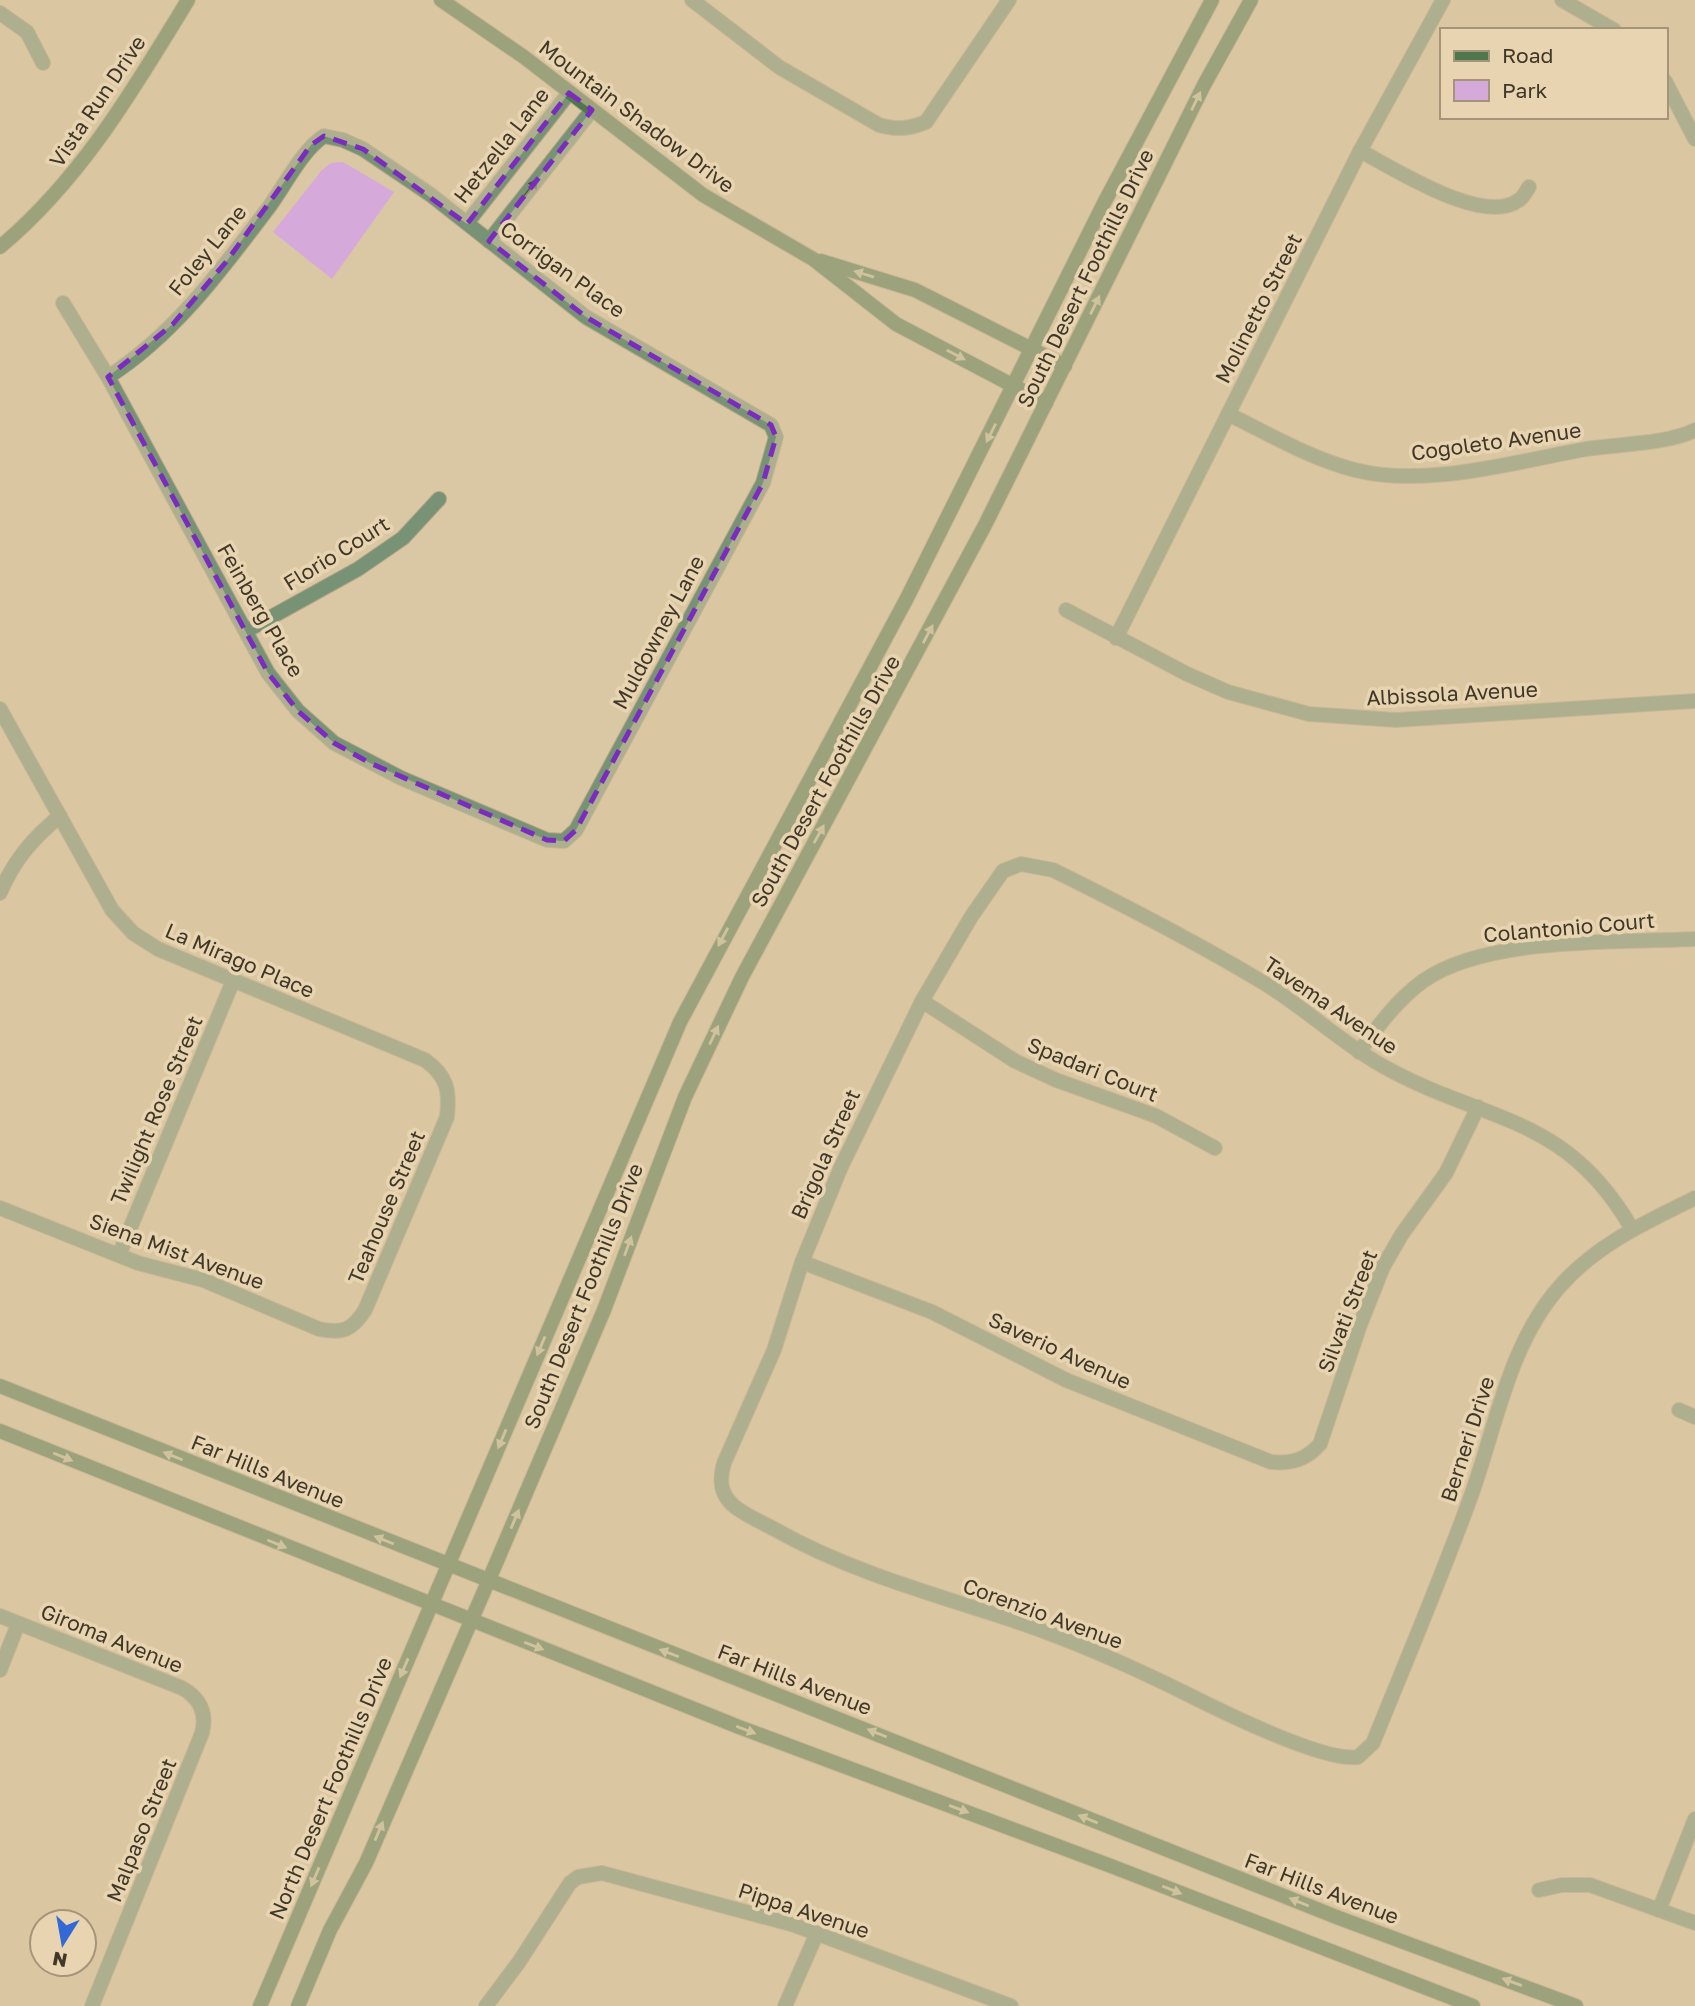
<svg xmlns="http://www.w3.org/2000/svg" width="1695" height="2006" font-family="'Golos Text',sans-serif">
	<style>
		.green { fill: #d5aada }
		.lines { fill: none; stroke-linecap: round; stroke-linejoin: round }
		.street-casing { stroke: #b5a485; stroke-width: 16 }
		.secondary-casing { stroke: #b5a485; stroke-width: 16 }
		.street { stroke: #789275; stroke-width: 14 }
		.secondary { stroke: #50774c; stroke-width: 14 }
		.oneway { fill: #c2bd97 }
		.oneway2 { fill: #4a4937 }
		.marked { fill: none; stroke: #7b2cbf; stroke-width: 5; stroke-dasharray: 14 9; stroke-linejoin: round }
		.labels { text-anchor: middle; dominant-baseline: central; stroke-width: 7; stroke-linejoin: round; paint-order: stroke }
		.street-label { font-size: 21px; fill: #3f3728; stroke: #e8d4b0 }
	</style>
	<rect width="100%" height="100%" fill="#dac7a3"/>
	<!-- green -->
	<polygon class="green" points="343,162 394,192 332,279 273,232 322,170 331,163"/>
	<g class="lines">
		<defs>
			<g id="street">
				<path d="M692,0l87,67 100,58c18,5 30,4 47,-3l83,-122"/>
				<polyline points="1562,0 1614,30"/>
				<polyline points="0,13 27,32 43,63"/>
				<polyline points="1665,81 1695,139"/>
				<path d="M1360,151c34,17 123,76 159,49 4,-2 7,-9 10,-13"/>
				<polyline points="467,223 569,93"/>
				<polyline points="489,241 592,110"/>
				<path d="M63,303l45,74 160,296 30,38 36,32 67,35 146,62 17,1 12,-11 187,-347 13,-46 -5,-12 -185,-108 -155,-122 -68,-46 -20,-9 -19,-4c-21,13 -39,49 -55,71 -47,62 -94,127 -161,170"/>
				<path d="M1228,414c41,20 83,45 127,56 72,18 159,-8 231,-21 32,-5 82,-5 109,-19"/>
				<polyline points="1066,610 1187,674 1228,692 1309,714 1396,720 1695,701"/>
				<polyline points="246,631 358,569 403,538 439,499"/>
				<polyline points="1116,638 1360,151 1443,0"/>
				<path d="M0,709l112,201 21,23 25,16 267,111c22,16 25,30 22,57l-82,193c-13,20 -22,24 -46,19l-116,-49 -65,-17 -138,-55"/>
				<path d="M0,893c14,-33 33,-55 60,-77"/>
				<polyline points="922,1001 1015,1061 1056,1080 1156,1116 1215,1148"/>
				<path d="M1359,1052c19,-26 38,-52 64,-71 64,-45 194,-38 272,-42"/>
				<path d="M1632,1229c-67,-117 -149,-106 -251,-164 -42,-24 -76,-57 -117,-82 -68,-41 -140,-78 -211,-113l-32,-6 -18,7 -32,46 -49,84 -81,166 -39,95 -28,88 -50,113c-5,17 -4,31 10,43 12,10 28,16 42,24 71,40 150,62 227,87 64,21 126,48 186,78 34,17 135,67 169,62l15,-14c33,-82 68,-164 98,-247 26,-72 38,-154 91,-212 37,-41 85,-62 133,-86"/>
				<polyline points="119,1255 233,981"/>
				<path d="M802,1262l130,50 134,68 205,82c20,2 35,-2 49,-18l40,-119 23,-58 19,-33 44,-61 32,-66"/>
				<polyline points="1679,1410 1695,1417"/>
				<path d="M0,1616l182,72c18,10 25,25 20,45l-110,273"/>
				<polyline points="0,1670 18,1624"/>
				<polyline points="1539,1890 1562,1885 1590,1885 1695,1923"/>
				<polyline points="1659,1910 1695,1819"/>
				<polyline points="486,2006 519,1962 570,1883 578,1877 602,1873 794,1925 1011,2006"/>
				<polyline points="785,2006 817,1933"/>
			</g>
			<g id="secondary">
				<polyline points="441,0 524,57 703,195 813,259 896,324 1046,403"/>
				<path d="M0,247c82,-69 133,-157 188,-247"/>
				<polyline points="821,261 915,290 1065,366"/>
				<polyline points="0,1386 1339,1918 1576,2006"/>
				<polyline points="0,1431 739,1727 1111,1866 1473,2006"/>
				<polyline points="260,2006 680,1022 907,598 1104,203 1212,0"/>
				<polyline points="298,2006 330,1930 366,1863 488,1582 604,1310 685,1097 742,977 985,525 1204,85 1251,0"/>
			</g>
		</defs>
		<!-- street casing -->
		<use href="#street" class="street-casing"/>
		<!-- secondary casing -->
		<use href="#secondary" class="secondary-casing"/>
		<!-- street -->
		<use href="#street" class="street"/>
		<!-- secondary -->
		<use href="#secondary" class="secondary"/>
	</g>
	<!-- one-way arrows -->
	<defs><path id="oneway-solid" d="M-6-.8H1V-3.2L6.5 0L1 3.2V.8H-6Z" transform="scale(1.75)"/></defs>
	<g class="oneway">
		<use href="#oneway-solid" transform="translate(1196 101) rotate(-64)"/>
		<use href="#oneway-solid" transform="translate(864 274) rotate(-163)"/>
		<use href="#oneway-solid" transform="translate(1095 305) rotate(-64)"/>
		<use href="#oneway-solid" transform="translate(956 355) rotate(28)"/>
		<use href="#oneway-solid" transform="translate(991 433) rotate(117)"/>
		<use href="#oneway-solid" transform="translate(928 634) rotate(-62)"/>
		<use href="#oneway-solid" transform="translate(819 834) rotate(-61)"/>
		<use href="#oneway-solid" transform="translate(723 937) rotate(118)"/>
		<use href="#oneway-solid" transform="translate(714 1035) rotate(-65)"/>
		<use href="#oneway-solid" transform="translate(628 1246) rotate(-70)"/>
		<use href="#oneway-solid" transform="translate(541 1346) rotate(113)"/>
		<use href="#oneway-solid" transform="translate(502 1439) rotate(113)"/>
		<use href="#oneway-solid" transform="translate(173 1456) rotate(-158)"/>
		<use href="#oneway-solid" transform="translate(63 1457) rotate(22)"/>
		<use href="#oneway-solid" transform="translate(515 1519) rotate(-67)"/>
		<use href="#oneway-solid" transform="translate(384 1540) rotate(-158)"/>
		<use href="#oneway-solid" transform="translate(277 1544) rotate(22)"/>
		<use href="#oneway-solid" transform="translate(534 1646) rotate(21)"/>
		<use href="#oneway-solid" transform="translate(669 1653) rotate(-159)"/>
		<use href="#oneway-solid" transform="translate(404 1668) rotate(113)"/>
		<use href="#oneway-solid" transform="translate(746 1730) rotate(21)"/>
		<use href="#oneway-solid" transform="translate(877 1733) rotate(-158)"/>
		<use href="#oneway-solid" transform="translate(959 1809) rotate(20)"/>
		<use href="#oneway-solid" transform="translate(1088 1819) rotate(-158)"/>
		<use href="#oneway-solid" transform="translate(379 1831) rotate(-67)"/>
		<use href="#oneway-solid" transform="translate(315 1877) rotate(113)"/>
		<use href="#oneway-solid" transform="translate(1172 1890) rotate(22)"/>
		<use href="#oneway-solid" transform="translate(1299 1902) rotate(-158)"/>
		<use href="#oneway-solid" transform="translate(1512 1982) rotate(-160)"/>
	</g>
	<use class="oneway2" href="#oneway-solid" transform="translate(531 188) rotate(-52)"/>
	<!-- marked area -->
	<path d="M0 0H1695V2006H0ZM569,93l23,17 -103,131 97,76 185,108 5,12 -13,46 -187,347 -12,11 -17,-1 -177,-77 -36,-20 -36,-32 -30,-38 -160,-296 65,-53 53,-62 85,-117 13,-9 39,13 104,75z" fill="#dac7a3" fill-opacity=".55" fill-rule="evenodd"/>
	<path class="marked" d="M569,93l23,17 -103,131 97,76 185,108 5,12 -13,46 -187,347 -12,11 -17,-1 -177,-77 -36,-20 -36,-32 -30,-38 -160,-296 65,-53 53,-62 85,-117 13,-9 39,13 104,75z"/>
	<g class="labels">
		<!-- street labels -->
		<g class="street-label">
			<text transform="translate(97 101) rotate(-56)">Vista Run Drive</text>
			<text transform="translate(637 116) rotate(37)">Mountain Shadow Drive</text>
			<text transform="translate(501 145) rotate(-52)">Hetzella Lane</text>
			<text transform="translate(207 250) rotate(-51)">Foley Lane</text>
			<text transform="translate(563 269) rotate(36)">Corrigan Place</text>
			<text transform="translate(1085 278) rotate(-64)">South Desert Foothills Drive</text>
			<text transform="translate(1258 308) rotate(-63)">Molinetto Street</text>
			<text transform="translate(1496 441) rotate(-8)">Cogoleto Avenue</text>
			<text transform="translate(336 553) rotate(-32)">Florio Court</text>
			<text transform="translate(261 610) rotate(60)">Feinberg Place</text>
			<text transform="translate(658 632) rotate(-62)">Muldowney Lane</text>
			<text transform="translate(1452 693) rotate(-3)">Albissola Avenue</text>
			<text transform="translate(825 781) rotate(-61)">South Desert Foothills Drive</text>
			<text transform="translate(1569 927) rotate(-5)">Colantonio Court</text>
			<text transform="translate(240 960) rotate(23)">La Mirago Place</text>
			<text transform="translate(1331 1005) rotate(34)">Tavema Avenue</text>
			<text transform="translate(1093 1069) rotate(22)">Spadari Court</text>
			<text transform="translate(156 1110) rotate(-67)">Twilight Rose Street</text>
			<text transform="translate(825 1154) rotate(-66)">Brigola Street</text>
			<text transform="translate(386 1207) rotate(-67)">Teahouse Street</text>
			<text transform="translate(177 1251) rotate(20)">Siena Mist Avenue</text>
			<text transform="translate(583 1296) rotate(-68)">South Desert Foothills Drive</text>
			<text transform="translate(1347 1311) rotate(-69)">Silvati Street</text>
			<text transform="translate(1060 1350) rotate(25)">Saverio Avenue</text>
			<text transform="translate(1467 1439) rotate(-72)">Berneri Drive</text>
			<text transform="translate(268 1471) rotate(22)">Far Hills Avenue</text>
			<text transform="translate(1043 1613) rotate(20)">Corenzio Avenue</text>
			<text transform="translate(112 1638) rotate(22)">Giroma Avenue</text>
			<text transform="translate(795 1679) rotate(21)">Far Hills Avenue</text>
			<text transform="translate(330 1788) rotate(-67)">North Desert Foothills Drive</text>
			<text transform="translate(141 1830) rotate(-68)">Malpaso Street</text>
			<text transform="translate(1322 1888) rotate(21)">Far Hills Avenue</text>
			<text transform="translate(804 1910) rotate(18)">Pippa Avenue</text>
		</g>
	</g>
	<!-- legend -->
	<rect x="1440" y="28" width="228" height="91" fill="#e8d4b0" stroke="#a4957a" stroke-width="2"/>
	<rect x="1454" y="51" width="35" height="10" fill="#50774c" stroke="#a4957a" stroke-width="2"/>
	<text x="1502" y="63" font-size="21" fill="#3f3728">Road</text>
	<rect x="1454" y="80" width="35" height="21" fill="#d5aada" stroke="#a4957a" stroke-width="2"/>
	<text x="1502" y="98" font-size="21" fill="#3f3728">Park</text>
	<!-- north arrow -->
	<g transform="translate(63 1943) rotate(191)"><circle r="33" fill="#e8d4b0" stroke="#a4957a" stroke-width="2"/>
	<path d="M0-5L12 26L0 18L-12 26Z" fill="#3269d7"/>
	<text y="-10" font-size="19" font-weight="bold" text-anchor="middle" fill="#3f3728">N</text>
	</g>
</svg>
